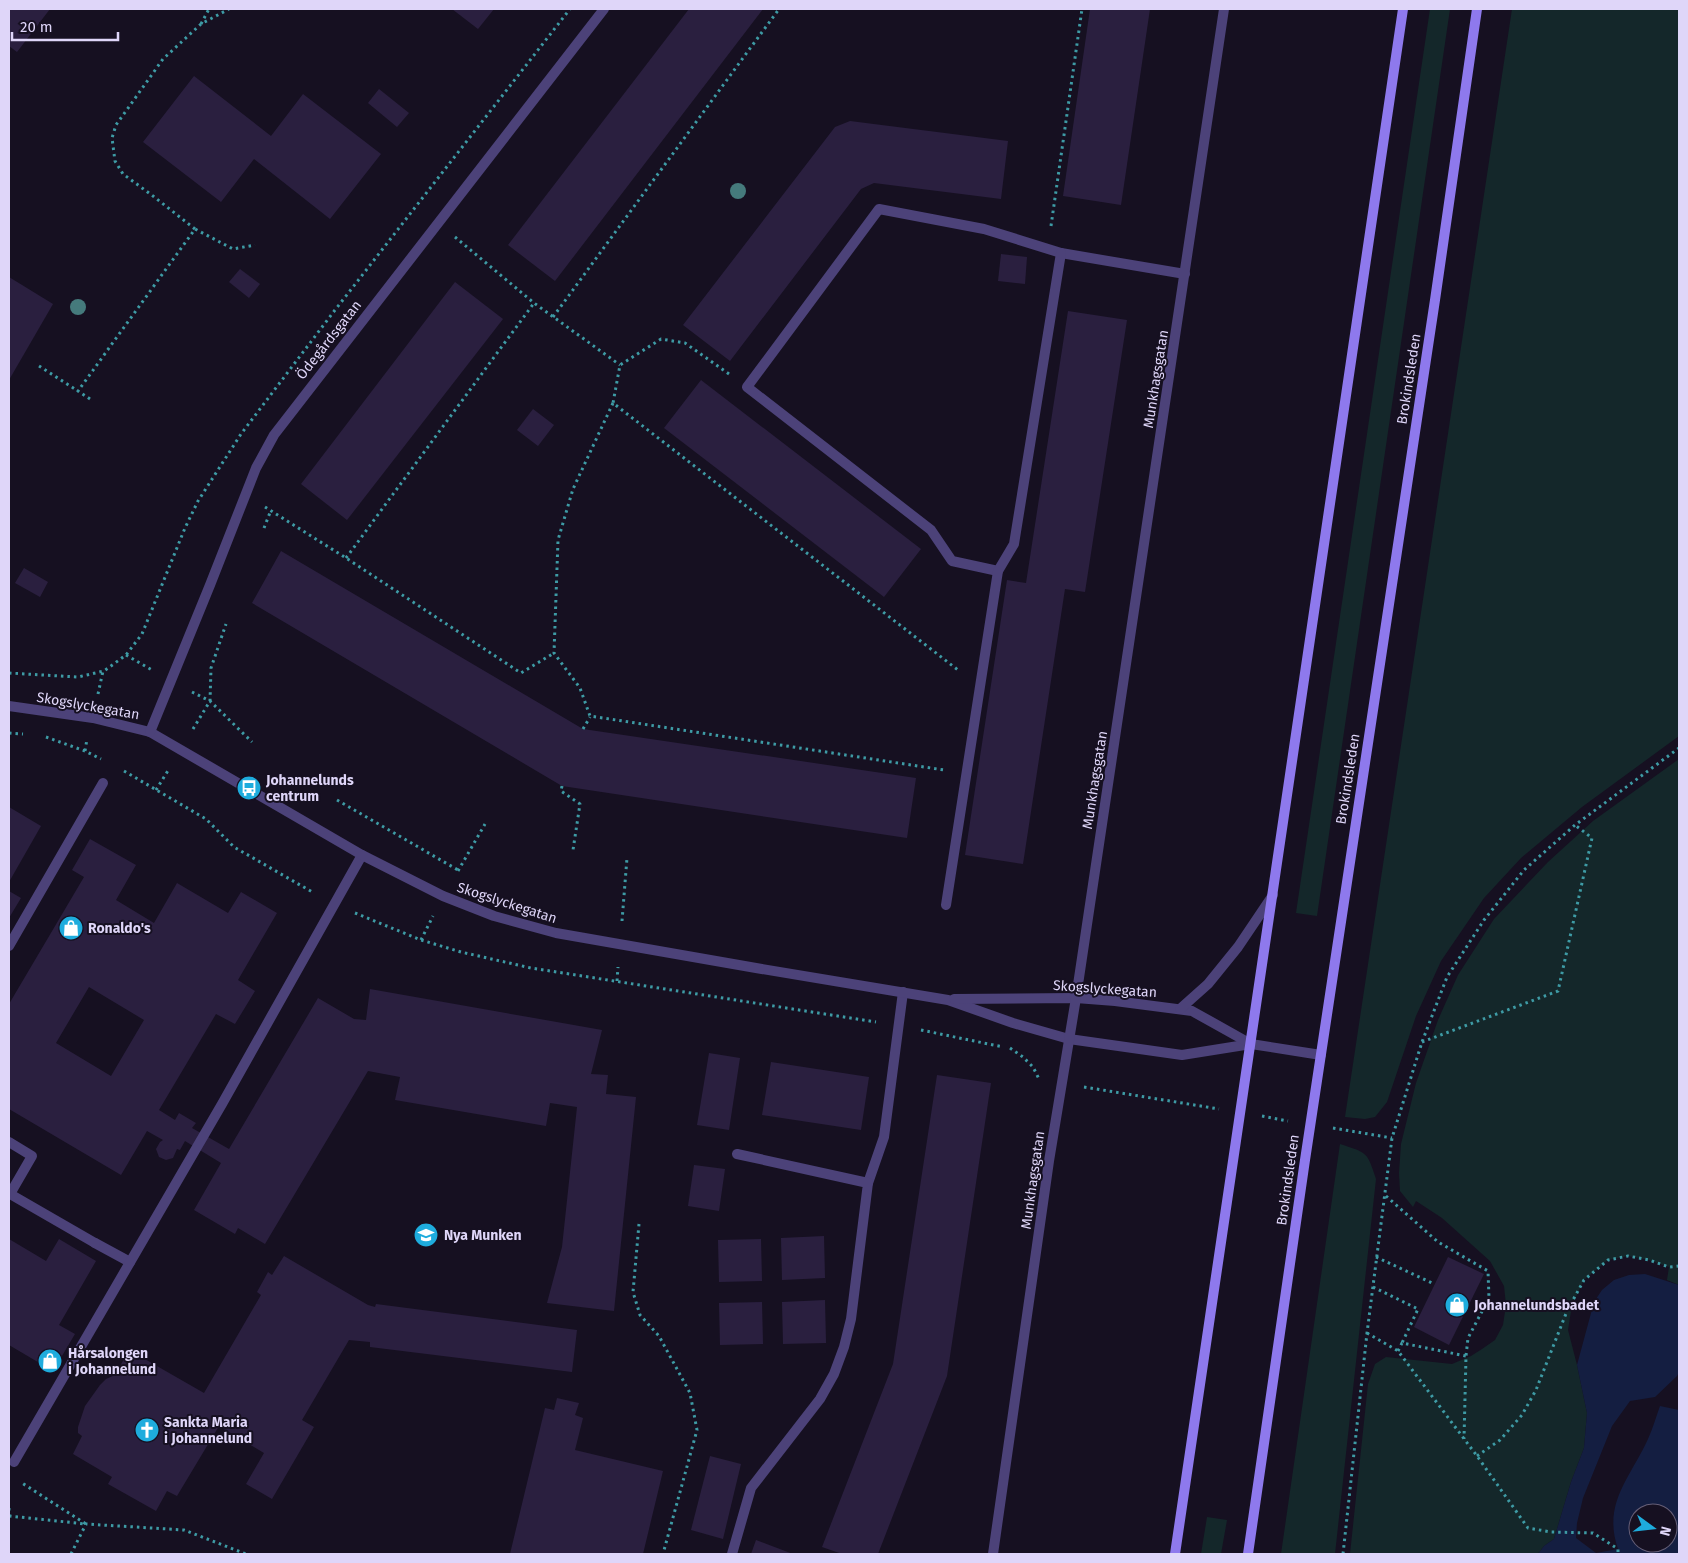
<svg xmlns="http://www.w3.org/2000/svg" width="1688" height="1563" font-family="'Fira Sans',sans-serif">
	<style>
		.green { fill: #14272a }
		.water { fill: #141e41; fill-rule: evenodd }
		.building { fill: #2a1f3f; fill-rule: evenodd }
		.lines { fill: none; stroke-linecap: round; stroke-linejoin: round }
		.path { stroke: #3e9ba5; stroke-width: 3; stroke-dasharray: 2.5 4; stroke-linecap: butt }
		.lane { stroke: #4c4279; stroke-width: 10 }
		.street { stroke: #4c4279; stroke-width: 10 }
		.secondary { stroke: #8e79ed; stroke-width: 10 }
		.tree { fill: #457a7c }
		.labels { text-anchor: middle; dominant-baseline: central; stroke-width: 4; stroke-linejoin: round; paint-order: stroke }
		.street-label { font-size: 14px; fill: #dfd6f9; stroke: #161021 }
		.poi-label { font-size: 14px; font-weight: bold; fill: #dfd6f9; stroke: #161021; text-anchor: start }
	</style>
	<rect width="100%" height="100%" fill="#161021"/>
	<!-- green -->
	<g class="green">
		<polygon points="1430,9 1450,9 1317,916 1296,913"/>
		<polygon points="1512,9 1679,9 1679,736 1582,807 1521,858 1484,898 1441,961 1416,1016 1387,1102 1375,1117 1365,1119 1345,1117"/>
		<polygon points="1679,759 1679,1285 1667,1280 1669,1267 1649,1260 1628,1256 1608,1260 1584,1280 1572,1305 1568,1330 1577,1365 1587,1413 1584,1448 1571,1482 1554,1539 1544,1546 1538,1554 1350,1554 1368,1384 1375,1364 1386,1357 1452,1364 1471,1356 1482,1349 1495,1340 1503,1325 1506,1305 1504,1286 1490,1261 1442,1218 1416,1201 1413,1207 1400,1191 1399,1173 1401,1144 1416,1083 1438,1020 1458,975 1494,919 1548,862 1593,821"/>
		<path d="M1340,1144c27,9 27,7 36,35l-41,375h-54z"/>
		<polygon points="1207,1517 1227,1520 1221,1554 1201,1554"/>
	</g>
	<!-- water -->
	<path class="water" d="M1645,1274l34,11v87l-2,4 -22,21 -25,4 -18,25 -29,72 -6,25 -1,15 20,15 22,-4c-16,-46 13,-72 30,-110 5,-11 8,-22 12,-33l19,4v144h-141l6,-8 10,-7 17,-57 13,-34 3,-35 -10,-48 17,-63 8,-12 12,-10 15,-5zM1638,1513h30v30h-30z"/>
	<!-- building -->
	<g class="building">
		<polygon points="9,9 50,9 17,52 9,46"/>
		<polygon points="452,9 494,9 478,29"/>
		<polygon points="689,9 763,9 555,281 508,245"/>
		<polygon points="1090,9 1150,9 1121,205 1063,196"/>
		<polygon points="194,76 271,136 303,94 381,154 330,219 254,159 221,202 143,142"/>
		<polygon points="379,89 409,113 397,127 368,103"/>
		<polygon points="850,121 1008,141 1001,199 874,183 861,189 730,361 683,325 835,127"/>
		<polygon points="1001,254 1027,257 1025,284 998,281"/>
		<polygon points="240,269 260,284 249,298 229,282"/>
		<polygon points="9,277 53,304 9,380"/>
		<polygon points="455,282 503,319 347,520 301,484"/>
		<polygon points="1068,311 1127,320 1085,592 1065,589 1023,864 965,855 1007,580 1026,583"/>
		<polygon points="701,380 921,549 884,597 664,428"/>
		<polygon points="533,409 554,425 538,446 517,430"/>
		<polygon points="281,551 583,729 916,778 907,838 562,786 252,603"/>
		<polygon points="24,568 48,582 40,597 15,583"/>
		<polygon points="9,807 41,826 9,882"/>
		<path d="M90,839l46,26 -20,35 38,23 23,-40 51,30 13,-21 36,21 -39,67 17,11 -20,33 -19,-10 -57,96 16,10 4,-7 17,10 -4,5 37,21 89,-151 36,21 12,1 4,-31 232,41 -11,44 17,1 -2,19 30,3 -22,214 -67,-8 15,-56 15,-140 -27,-4 -4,23 -151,-26 5,-23 -32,-6 -103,173 -27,-16 -3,6 -41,-24 27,-47 -36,-22 -5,9 -3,-1 -4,9 -7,2 -7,-3 -3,-8 4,-7 3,-2 -16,-9 -26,44 -112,-66v-105l75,-127 -12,-7zM89,987l55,33 -33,56 -55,-33z"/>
		<polygon points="9,891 21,898 9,918"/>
		<polygon points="709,1053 740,1058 729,1130 697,1125"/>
		<polygon points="771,1062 869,1077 861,1130 762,1115"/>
		<polygon points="937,1075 991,1083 947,1376 878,1554 842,1554 822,1547 893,1364"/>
		<polygon points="694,1165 725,1169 719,1211 688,1206"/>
		<polygon points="824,1236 825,1278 782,1280 781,1238"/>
		<polygon points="9,1239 46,1261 59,1239 96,1261 59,1325 75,1334 53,1371 9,1345"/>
		<polygon points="761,1239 762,1281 719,1282 718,1240"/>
		<polygon points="284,1256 368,1305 375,1307 376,1304 577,1330 572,1372 370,1347 370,1342 349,1340 302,1420 314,1427 272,1499 246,1484 264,1453 219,1426 177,1496 167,1491 156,1511 108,1484 112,1477 73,1454 82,1436 78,1433 78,1427 85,1406 100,1385 106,1379 115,1375 129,1350 204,1393 261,1295 257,1292 268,1272 272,1275"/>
		<polygon points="1448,1257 1484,1274 1449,1345 1414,1327"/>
		<polygon points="825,1300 826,1343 783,1344 782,1302"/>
		<polygon points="762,1302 763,1344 720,1345 719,1303"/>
		<polygon points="557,1398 579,1403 575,1415 583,1418 575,1450 663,1471 643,1554 510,1554 545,1408 554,1410"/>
		<polygon points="710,1456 741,1464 723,1539 691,1530"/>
		<polygon points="756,1540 793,1554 751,1554"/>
	</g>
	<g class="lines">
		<!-- path -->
		<g class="path">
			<polyline points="201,24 209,9"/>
			<polyline points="1051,226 1082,9"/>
			<polyline points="195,229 153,196 123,174 115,161 112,138 116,125 163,59 201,24 229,9"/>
			<polyline points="455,237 534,303 620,365"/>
			<polyline points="553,317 779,9"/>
			<polyline points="39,366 78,391"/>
			<polyline points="729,374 685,343 661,339 620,365 613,403 958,670"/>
			<polyline points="90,399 78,391 195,229 233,249 255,245"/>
			<polyline points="613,403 573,489 558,540 554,653 580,688 590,716 944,770"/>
			<polyline points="265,507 346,558 521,673 554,653"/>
			<polyline points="264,528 271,510"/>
			<polyline points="346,558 534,303"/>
			<polyline points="126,655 152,670"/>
			<polyline points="9,673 78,677 104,671 126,655 142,634 185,528 198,501 241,434 335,310 570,9"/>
			<polyline points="192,692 210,701 252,742"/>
			<polyline points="98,694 103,671"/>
			<polyline points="193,729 210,701 211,668 226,624"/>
			<polyline points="583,729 590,717"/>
			<polyline points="9,733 23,734"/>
			<polyline points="46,737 85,751 101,759"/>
			<polyline points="85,751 87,739"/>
			<polyline points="124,771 206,819 234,847 314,893"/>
			<polyline points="562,786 561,791 580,804 573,850"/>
			<polyline points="156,790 169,769"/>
			<polyline points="337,800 458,870"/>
			<polyline points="458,871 485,824"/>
			<polyline points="355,913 421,940 461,952 531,968 876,1022"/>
			<polyline points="622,921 627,858"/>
			<polyline points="421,940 433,916"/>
			<polyline points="617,981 618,967"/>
			<polyline points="921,1030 1003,1047"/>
			<polyline points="1422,1042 1558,991 1592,838 1575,825"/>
			<polyline points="1010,1048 1023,1057 1033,1067 1039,1079"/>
			<polyline points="1084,1087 1219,1109"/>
			<polyline points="1262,1116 1288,1121"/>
			<polyline points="1333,1128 1392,1138"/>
			<polyline points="1386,1196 1438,1242 1488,1271 1489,1298 1468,1338 1466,1356 1464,1439"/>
			<polyline points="639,1224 633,1292 640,1315 659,1336 690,1393 697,1430 663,1554"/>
			<polyline points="1376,1257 1432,1283"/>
			<polyline points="1373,1287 1418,1309 1402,1343"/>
			<polyline points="1367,1333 1398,1351 1477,1456 1528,1528 1551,1532 1593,1533 1618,1549 1618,1554"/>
			<polyline points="1398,1351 1402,1343 1466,1356"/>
			<polyline points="1477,1456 1500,1440 1522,1415 1536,1390 1567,1311 1584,1280 1608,1260 1628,1256 1649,1260 1669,1267 1679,1266"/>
			<polyline points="9,1508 9,1517"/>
			<polyline points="9,1516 86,1524 22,1483"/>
			<polyline points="71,1554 86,1524 184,1530 246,1554"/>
			<polyline points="1343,1554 1367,1333 1392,1138 1422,1042 1447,977 1484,920 1524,870 1575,825 1679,748"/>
		</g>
		<!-- lane -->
		<g class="lane">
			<polyline points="998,571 952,561 931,530 747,387 879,209 984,229 1061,253 1185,274"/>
			<polyline points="946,905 998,571 1014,544 1061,253"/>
			<polyline points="868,1183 884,1137 903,992"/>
			<polyline points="95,1243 130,1262"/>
			<polyline points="14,1462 222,1104 362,855"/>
			<polyline points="732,1554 751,1488 820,1399 834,1374 844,1347 851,1319 868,1183 737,1154"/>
		</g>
		<!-- street -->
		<g class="street">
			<polyline points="9,706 93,718 150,732 362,855 443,896 494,916 556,933 756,968 948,1000 1013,1023 1069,1039 1182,1055 1251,1044 1321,1055"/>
			<polyline points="150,732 210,585 256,468 274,435 604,9"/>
			<polyline points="9,946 103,783"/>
			<polyline points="954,999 1076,998 1115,1001 1192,1011 1251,1044"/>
			<polyline points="1180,1009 1208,984 1238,947 1273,895"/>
			<polyline points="9,1142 32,1156 10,1194 95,1243"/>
			<polyline points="993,1554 1049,1161 1076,998 1224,9"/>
		</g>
		<!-- secondary -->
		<g class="secondary">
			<polyline points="1175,1554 1403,9"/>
			<polyline points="1248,1554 1305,1160 1435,300 1477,9"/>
		</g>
	</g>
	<!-- trees -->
	<g class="tree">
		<circle cx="738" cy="191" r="8"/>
		<circle cx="78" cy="307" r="8"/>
	</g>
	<!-- icons -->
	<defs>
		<symbol id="bus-disc" viewBox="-11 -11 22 22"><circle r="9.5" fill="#1eacdd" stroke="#161021"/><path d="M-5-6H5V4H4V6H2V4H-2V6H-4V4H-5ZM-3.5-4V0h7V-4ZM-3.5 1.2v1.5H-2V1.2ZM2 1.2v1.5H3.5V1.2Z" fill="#fff"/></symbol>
		<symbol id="shop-disc" viewBox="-11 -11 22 22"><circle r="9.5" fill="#1eacdd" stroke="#161021"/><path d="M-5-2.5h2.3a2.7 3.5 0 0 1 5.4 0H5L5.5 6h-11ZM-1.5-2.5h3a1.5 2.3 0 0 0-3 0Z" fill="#fff"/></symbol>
		<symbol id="school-disc" viewBox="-11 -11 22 22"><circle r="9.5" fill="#1eacdd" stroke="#161021"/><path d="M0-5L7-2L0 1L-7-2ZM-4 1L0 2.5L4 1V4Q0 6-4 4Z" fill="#fff"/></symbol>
		<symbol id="church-disc" viewBox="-11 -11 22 22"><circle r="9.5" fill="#1eacdd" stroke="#161021"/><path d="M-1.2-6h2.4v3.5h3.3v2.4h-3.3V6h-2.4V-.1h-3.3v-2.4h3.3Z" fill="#fff"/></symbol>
	</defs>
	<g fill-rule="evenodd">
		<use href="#bus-disc" x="235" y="774" width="28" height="28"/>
		<use href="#shop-disc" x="57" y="914" width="28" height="28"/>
		<use href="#school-disc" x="412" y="1221" width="28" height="28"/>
		<use href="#shop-disc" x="1443" y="1291" width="28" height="28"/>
		<use href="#shop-disc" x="36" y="1347" width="28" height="28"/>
		<use href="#church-disc" x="133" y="1416" width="28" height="28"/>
	</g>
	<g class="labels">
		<!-- street labels -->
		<g class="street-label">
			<text transform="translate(329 340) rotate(-52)">Ödegårdsgatan</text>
			<text transform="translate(1156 379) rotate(-81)">Munkhagsgatan</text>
			<text transform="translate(1409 379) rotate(-81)">Brokindsleden</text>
			<text transform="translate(88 706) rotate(10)">Skogslyckegatan</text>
			<text transform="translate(1348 779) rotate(-81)">Brokindsleden</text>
			<text transform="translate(1095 780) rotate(-81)">Munkhagsgatan</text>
			<text transform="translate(507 903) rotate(18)">Skogslyckegatan</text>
			<text transform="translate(1105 989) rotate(4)">Skogslyckegatan</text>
			<text transform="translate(1033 1180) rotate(-82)">Munkhagsgatan</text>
			<text transform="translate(1288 1180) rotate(-82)">Brokindsleden</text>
		</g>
		<!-- poi labels -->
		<g class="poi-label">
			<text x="266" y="780">Johannelunds<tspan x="266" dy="16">centrum</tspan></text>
			<text x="88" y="928">Ronaldo's</text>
			<text x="444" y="1235">Nya Munken</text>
			<text x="1474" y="1305">Johannelundsbadet</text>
			<text x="68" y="1353">Hårsalongen<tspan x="68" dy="16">i Johannelund</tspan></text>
			<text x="164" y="1422">Sankta Maria<tspan x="164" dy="16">i Johannelund</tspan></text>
		</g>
	</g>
	<!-- border -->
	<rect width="1688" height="1563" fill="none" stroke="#dfd6f9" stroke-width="20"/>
	<!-- north arrow -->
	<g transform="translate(1653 1528) rotate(105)"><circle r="24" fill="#161021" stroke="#665f77"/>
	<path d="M0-4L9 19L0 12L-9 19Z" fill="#1eacdd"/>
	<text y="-8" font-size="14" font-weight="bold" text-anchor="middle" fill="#dfd6f9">N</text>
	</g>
	<!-- scale -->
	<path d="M12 32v8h106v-8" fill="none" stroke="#dfd6f9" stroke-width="2.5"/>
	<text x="20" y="32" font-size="15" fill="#dfd6f9" stroke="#161021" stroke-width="4" paint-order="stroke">20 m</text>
</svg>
